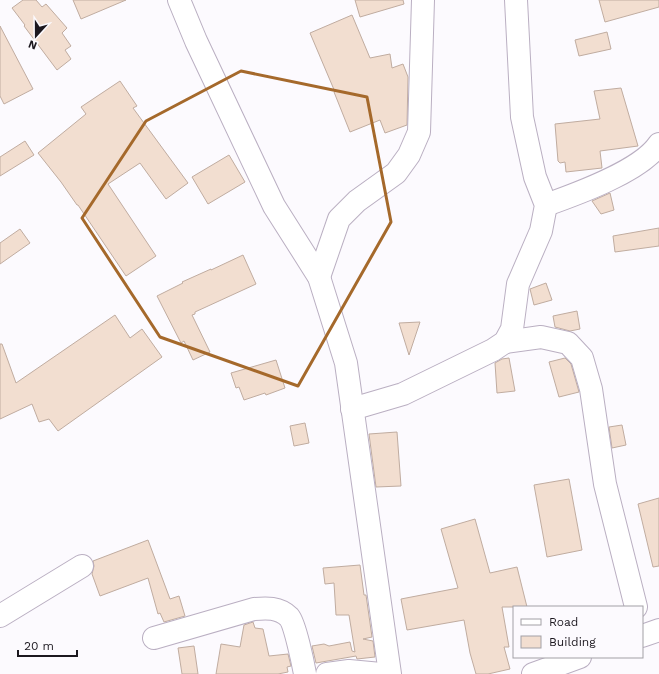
<svg xmlns="http://www.w3.org/2000/svg" width="659" height="674" font-family="'Work Sans',sans-serif">
	<style>
		.building { fill: #f2ded0; stroke: #c0aca0 }
		.lines { fill: none; stroke-linecap: round; stroke-linejoin: round }
		.minor-casing { stroke: #baafc2; stroke-width: 24 }
		.minor { stroke: #fff; stroke-width: 22 }
		.marked { fill: none; stroke: #a5692b; stroke-width: 3; stroke-linejoin: round }
	</style>
	<rect width="100%" height="100%" fill="#fcfafe"/>
	<!-- building -->
	<g class="building">
		<polygon points="23,0 36,0 42,7 46,4 67,28 62,33 71,46 65,50 71,59 57,70 24,26 25,25 12,8"/>
		<polygon points="73,0 126,0 81,19"/>
		<polygon points="355,0 403,0 404,4 360,17"/>
		<polygon points="599,0 659,0 659,7 605,22"/>
		<polygon points="352,15 370,58 390,54 392,68 403,64 408,77 407,125 385,133 380,120 350,132 334,92 335,92 310,33"/>
		<polygon points="0,26 33,89 4,104 0,96"/>
		<polygon points="607,32 611,49 579,56 575,40"/>
		<polygon points="120,81 137,106 133,108 188,183 166,199 140,163 108,184 156,256 126,276 78,205 77,205 61,182 38,153 86,114 81,107"/>
		<polygon points="621,88 638,146 600,151 602,168 566,172 565,162 560,163 558,161 555,124 600,119 594,91"/>
		<polygon points="25,141 34,155 0,176 0,157"/>
		<polygon points="229,155 245,182 208,204 192,177"/>
		<polygon points="610,193 614,210 601,214 592,201"/>
		<polygon points="659,228 659,246 615,252 613,236"/>
		<polygon points="20,229 30,243 0,264 0,243"/>
		<polygon points="243,255 256,284 195,312 195,314 192,315 210,352 193,360 184,341 181,343 157,296 183,283 182,282 211,269 211,270"/>
		<polygon points="546,283 552,300 534,305 530,289"/>
		<polygon points="577,311 580,329 570,331 555,327 553,316"/>
		<polygon points="115,315 130,338 142,329 162,357 58,431 49,419 39,422 32,404 0,419 0,344 2,344 16,383"/>
		<polygon points="420,322 409,355 399,323"/>
		<polygon points="509,358 515,391 497,393 495,363 502,359"/>
		<polygon points="565,358 571,364 579,392 559,397 549,362"/>
		<polygon points="276,360 285,388 266,395 265,393 244,400 239,387 236,388 231,373"/>
		<polygon points="305,423 309,443 294,446 290,426"/>
		<polygon points="622,425 626,445 612,448 609,427"/>
		<polygon points="397,432 401,486 376,487 369,434"/>
		<polygon points="569,479 582,550 547,557 534,485"/>
		<polygon points="659,498 659,566 653,567 638,504"/>
		<polygon points="475,519 490,573 517,567 527,607 502,607 509,647 504,647 510,669 488,674 476,674 470,653 464,620 407,630 401,599 458,588 441,529"/>
		<polygon points="148,540 170,599 179,596 185,616 164,622 160,613 158,614 148,578 100,596 92,574 94,566 93,561"/>
		<polygon points="360,565 364,595 366,595 372,637 363,639 373,641 375,657 357,659 356,656 316,663 312,646 324,644 329,646 350,642 352,651 355,652 349,615 336,615 334,583 325,584 323,568"/>
		<polygon points="253,622 255,628 263,629 269,656 288,654 291,666 287,667 288,672 278,674 216,674 221,644 240,647 244,625"/>
		<polygon points="194,646 198,674 182,674 178,648"/>
	</g>
	<g class="lines">
		<defs>
			<g id="minor">
				<polyline points="179,0 196,41 274,206 319,277 346,363 390,674"/>
				<path d="M546,205c31,-11 95,-34 113,-61"/>
				<polyline points="319,277 339,219 357,201 396,173 409,155 419,132 423,0"/>
				<polyline points="505,342 541,337 568,343 582,358 591,389 605,484 636,607"/>
				<polyline points="352,409 403,394 493,350 505,342 512,329 518,284 541,231 546,205 535,177 522,117 516,0"/>
				<polyline points="0,616 82,566"/>
				<polyline points="642,636 659,630"/>
				<path d="M154,638l100,-29c12,-1 25,-2 35,8 6,7 14,46 16,57"/>
				<polyline points="327,674 349,671 381,674"/>
				<polyline points="533,674 580,657"/>
			</g>
		</defs>
		<!-- minor casing -->
		<use href="#minor" class="minor-casing"/>
		<!-- minor -->
		<use href="#minor" class="minor"/>
	</g>
	<!-- marked area -->
	<path class="marked" d="M241,71l126,26 24,125 -93,164 -138,-49 -78,-119 64,-97z"/>
	<!-- legend -->
	<rect x="513" y="606" width="130" height="52" fill="#fcfafe" stroke="#a2a0a5"/>
	<rect x="521" y="619" width="20" height="6" fill="#ffffff" stroke="#a2a0a5"/>
	<text x="549" y="626" font-size="12" fill="#1c181f">Road</text>
	<rect x="521" y="636" width="20" height="12" fill="#f2ded0" stroke="#a2a0a5"/>
	<text x="549" y="646" font-size="12" fill="#1c181f">Building</text>
	<!-- north arrow -->
	<g transform="translate(36 36) rotate(201)" stroke="#fcfafe" stroke-width="3" paint-order="stroke">
	<path d="M0-3L7 15L0 10L-7 15Z" fill="#1c181f"/>
	<text y="-6" font-size="11" font-weight="bold" text-anchor="middle" fill="#1c181f">N</text>
	</g>
	<!-- scale -->
	<path d="M18 650v6h59v-6" fill="none" stroke="#1c181f" stroke-width="2"/>
	<text x="24" y="650" font-size="12" fill="#1c181f" stroke="#fcfafe" stroke-width="3" paint-order="stroke">20 m</text>
</svg>
